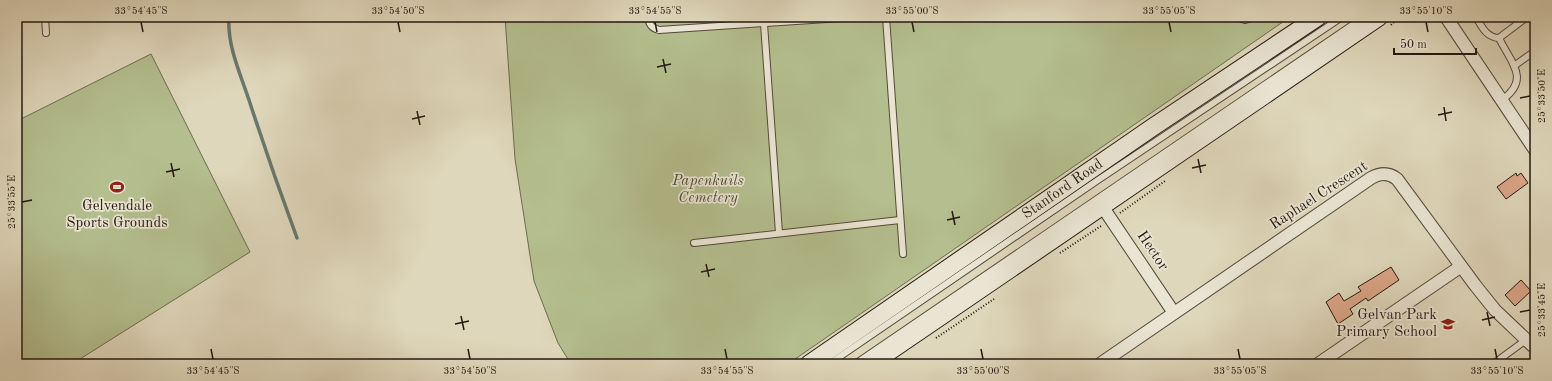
<svg xmlns="http://www.w3.org/2000/svg" width="1552" height="381" font-family="'Old Standard TT',serif">
	<style>
		.green { fill: #b4be8e; stroke: #6c6b4f }
		.lines { fill: none; stroke-linecap: round; stroke-linejoin: round }
		.stream { stroke: #67796f; stroke-width: 3.5 }
		.building { fill: #dca688; stroke: #251810 }
		.lane-casing { stroke: #54483b; stroke-width: 8 }
		.street-casing { stroke: #54483b; stroke-width: 14 }
		.secondary-casing { stroke: #251810; stroke-width: 19 }
		.path { stroke: #251810; stroke-width: 2; stroke-dasharray: 1 2; stroke-linecap: butt }
		.lane { stroke: #eae5d3; stroke-width: 6 }
		.street { stroke: #eae5d3; stroke-width: 12 }
		.secondary { stroke: #eae5d3; stroke-width: 17 }
		.ticks { fill: none; stroke: #251810; stroke-width: 1.5 }
		.labels { text-anchor: middle; dominant-baseline: central; stroke-width: 3.5; stroke-linejoin: round; paint-order: stroke }
		.park-label { font-size: 15px; font-style: italic; fill: #504a36; stroke: #eae5d3 }
		.street-label { font-size: 15px; fill: #251810; stroke: #eae5d3 }
		.poi-label { font-size: 15px; fill: #251810; stroke: #eae5d3 }
		.neatline { fill: none; stroke: #251810; stroke-width: 1.5 }
		.ticks-label { font-size: 10px; text-anchor: middle; fill: #251810 }
	</style>
	<rect width="100%" height="100%" fill="#dfd7bb"/>
	<filter id="stains"><feTurbulence type="fractalNoise" baseFrequency=".005" numOctaves="4"/><feColorMatrix values="0 0 0 0 .2 0 0 0 0 .09 0 0 0 0 .02 0 0 0 .5 -.17"/></filter>
	<radialGradient id="worn" r=".72"><stop offset=".6" stop-color="#630" stop-opacity="0"/><stop offset="1" stop-color="#630" stop-opacity=".3"/></radialGradient>
	<!-- green -->
	<g class="green">
		<polygon points="505,17 1290,17 788,364 571,364 558,343 534,281 515,159"/>
		<polygon points="151,54 250,252 72,364 17,364 17,121"/>
	</g>
	<g class="lines">
		<!-- stream -->
		<path class="stream" d="M229,17c-2,28 11,56 20,83 15,46 31,92 48,138"/>
	</g>
	<!-- building -->
	<g class="building">
		<polygon points="1516,173 1517,176 1521,173 1528,183 1506,199 1497,187"/>
		<polygon points="1391,267 1399,280 1368,301 1366,298 1350,309 1353,314 1338,324 1326,302 1339,293 1344,301 1361,291 1358,287"/>
		<polygon points="1521,280 1531,291 1515,306 1505,295"/>
	</g>
	<g class="lines">
		<defs>
			<g id="lane">
				<polyline points="45,17 46,33"/>
				<path d="M648,17c1,8 4,11 11,13l198,-13"/>
				<polyline points="886,17 903,254"/>
				<polyline points="1236,17 1245,20 1255,17"/>
				<path d="M1476,17c6,10 10,20 23,21"/>
				<polyline points="764,24 779,233"/>
				<polyline points="1514,66 1535,51"/>
				<path d="M1502,100c29,-21 9,-37 -3,-62l28,-21"/>
				<polyline points="694,243 900,220"/>
				<polyline points="829,364 1098,180 1342,17"/>
				<polyline points="855,364 1364,17"/>
				<polyline points="1493,364 1526,340"/>
			</g>
			<g id="street">
				<polyline points="1446,17 1535,150"/>
				<polyline points="1102,206 1174,313"/>
				<path d="M1100,364l271,-186c9,-5 17,-6 26,1l78,106 20,25 40,38"/>
				<polyline points="1318,364 1460,267"/>
			</g>
			<g id="secondary">
				<path id="s1" d="M809,364l344,-237 165,-110"/>
				<polyline points="871,364 1379,17"/>
			</g>
		</defs>
		<!-- lane casing -->
		<use href="#lane" class="lane-casing"/>
		<!-- street casing -->
		<use href="#street" class="street-casing"/>
		<!-- secondary casing -->
		<use href="#secondary" class="secondary-casing"/>
		<!-- path -->
		<g class="path">
			<polyline points="1391,25 1394,22 1392,18"/>
			<polyline points="1120,213 1165,181"/>
			<polyline points="1060,253 1101,226"/>
			<polyline points="936,338 994,299"/>
		</g>
		<!-- lane -->
		<use href="#lane" class="lane"/>
		<!-- street -->
		<use href="#street" class="street"/>
		<!-- secondary -->
		<use href="#secondary" class="secondary"/>
	</g>
	<!-- ticks -->
	<path class="ticks" d="M141,22l2,10M398,22l2,10M655,22l2,10M912,22l2,10M1169,22l2,10M1426,22l2,10M663,59l3,14M657,67l14,-3M1520,98l10,-2M1444,107l2,14M417,111l3,14M1438,115l14,-3M412,119l13,-3M1198,159l3,14M171,163l3,14M1192,168l14,-3M166,172l14,-3M22,202l10,-2M952,211l3,14M947,220l13,-3M706,264l3,13M701,272l14,-3M1487,312l3,14M1520,312l10,-2M461,316l3,14M1482,320l13,-3M455,324l14,-3M211,349l2,10M468,349l2,10M725,349l2,10M981,349l2,10M1238,349l2,10M1495,349l2,10"/>
	<!-- icons -->
	<defs>
		<symbol id="stadium-bare" viewBox="-9 -9 18 18"><path d="M0-5a6.5 5 0 1 0 0 10a6.5 5 0 1 0 0-10ZM-3.5-1.8h7v3.6h-7Z" fill="#8f2418" stroke="#eae5d3" stroke-width="2.5" paint-order="stroke"/></symbol>
		<symbol id="school-bare" viewBox="-9 -9 18 18"><path d="M0-5L7-2L0 1L-7-2ZM-4 1L0 2.5L4 1V4Q0 6-4 4Z" fill="#8f2418" stroke="#eae5d3" stroke-width="2.5" paint-order="stroke"/></symbol>
	</defs>
	<g fill-rule="evenodd">
		<use href="#stadium-bare" x="107" y="177" width="20" height="20"/>
		<use href="#school-bare" x="1438" y="314" width="20" height="20"/>
	</g>
	<g class="labels">
		<!-- park labels -->
		<g class="park-label">
			<text x="708" y="181">Papenkuils<tspan x="708" dy="17">Cemetery</tspan></text>
		</g>
		<!-- street labels -->
		<g class="street-label">
			<text stroke="none"><textPath href="#s1" startOffset="308">Stanford Road</textPath></text>
			<text transform="translate(1319 196) rotate(-33)">Raphael Crescent</text>
			<text transform="translate(1152 251) rotate(56)">Hector</text>
		</g>
		<!-- poi labels -->
		<g class="poi-label">
			<text x="117" y="206">Gelvendale<tspan x="117" dy="17">Sports Grounds</tspan></text>
			<text x="1437" y="315" text-anchor="end">Gelvan Park<tspan x="1437" dy="17">Primary School</tspan></text>
		</g>
	</g>
	<!-- margin -->
	<rect width="1552" height="381" fill="none" stroke="#dfd7bb" stroke-width="44"/>
	<!-- scale -->
	<path d="M1394 48v6h82v-6" fill="none" stroke="#251810" stroke-width="2"/>
	<text x="1400" y="48" font-size="12" fill="#251810" stroke="#eae5d3" stroke-width="3" paint-order="stroke">50 m</text>
	<rect x="22" y="22" width="1508" height="337" class="neatline"/>
	<g class="ticks-label">
		<text x="141" y="14">33°54'45"S</text>
		<text x="398" y="14">33°54'50"S</text>
		<text x="655" y="14">33°54'55"S</text>
		<text x="912" y="14">33°55'00"S</text>
		<text x="1169" y="14">33°55'05"S</text>
		<text x="1426" y="14">33°55'10"S</text>
		<text transform="translate(1541 96) rotate(-90)" y="4">25°33'50"E</text>
		<text transform="translate(11 202) rotate(-90)" y="4">25°33'55"E</text>
		<text transform="translate(1541 310) rotate(-90)" y="4">25°33'45"E</text>
		<text x="213" y="374">33°54'45"S</text>
		<text x="470" y="374">33°54'50"S</text>
		<text x="727" y="374">33°54'55"S</text>
		<text x="983" y="374">33°55'00"S</text>
		<text x="1240" y="374">33°55'05"S</text>
		<text x="1497" y="374">33°55'10"S</text>
	</g>
	<rect width="100%" height="100%" filter="url(#stains)"/>
	<rect width="100%" height="100%" fill="url(#worn)"/>
</svg>
